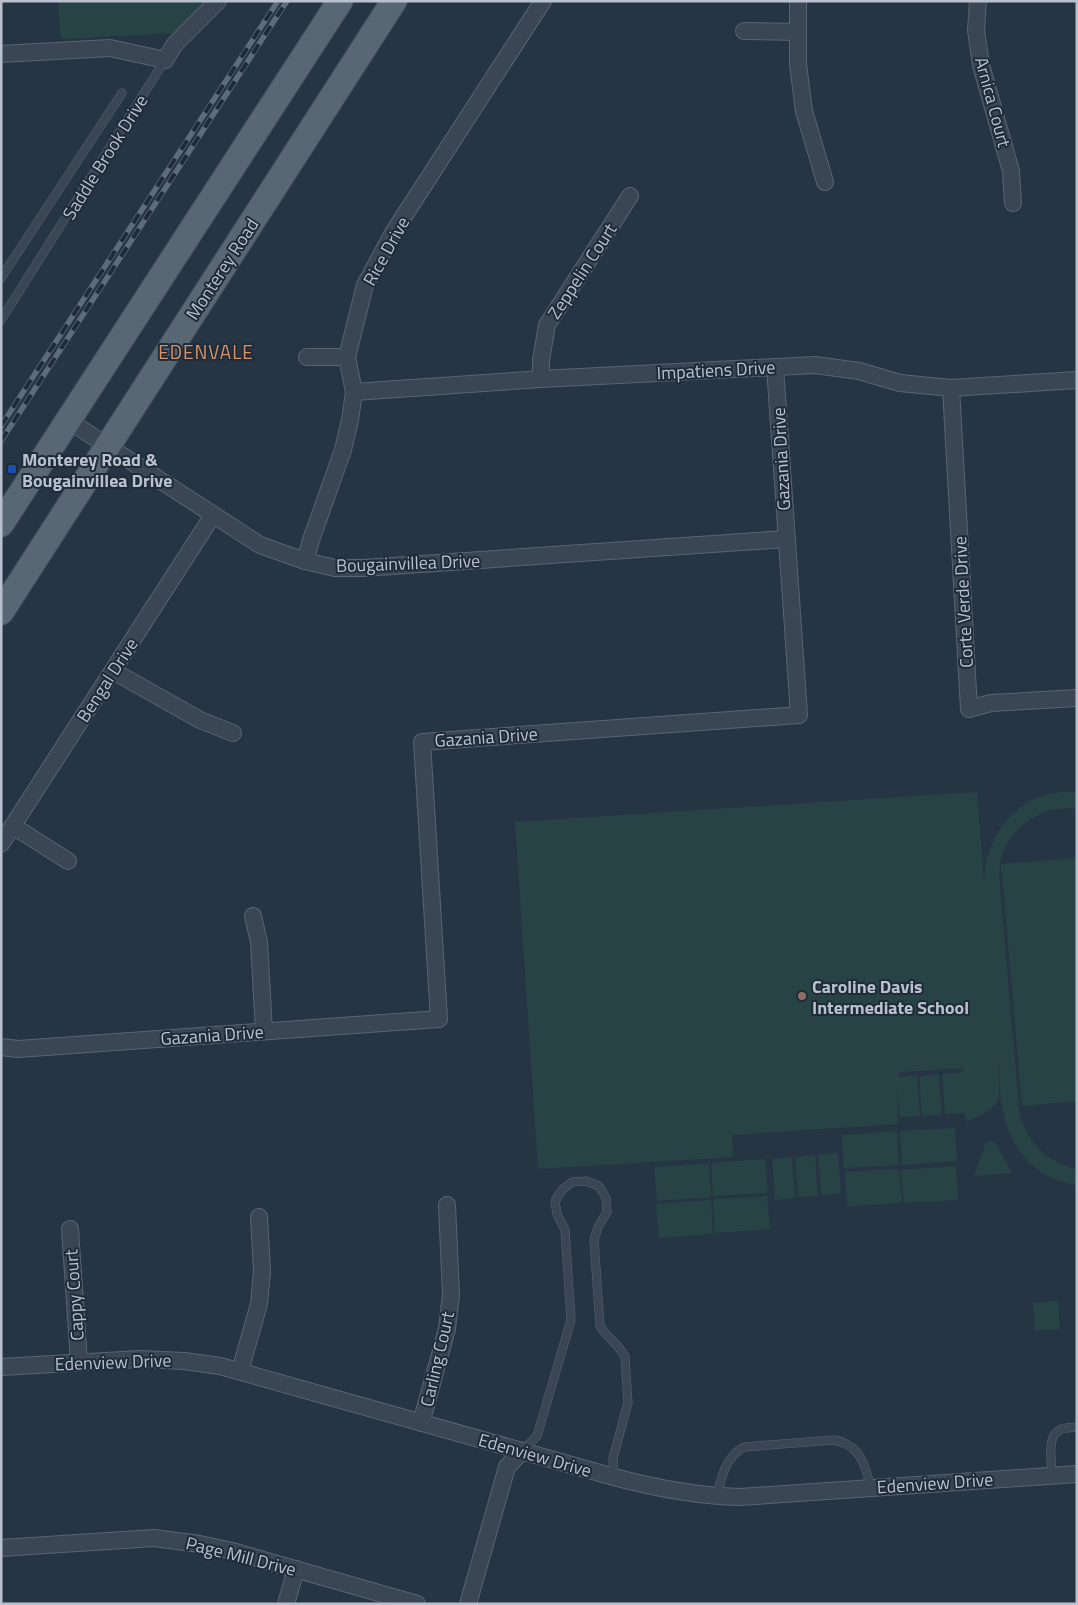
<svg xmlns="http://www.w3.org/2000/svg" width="1078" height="1605" font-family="'Titillium Web',sans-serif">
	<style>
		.green { fill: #284345 }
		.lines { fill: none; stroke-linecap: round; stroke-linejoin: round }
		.service-casing { stroke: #596471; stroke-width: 9 }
		.minor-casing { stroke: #596471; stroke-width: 18 }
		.primary-casing { stroke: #475260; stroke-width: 27 }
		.service { stroke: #3b4654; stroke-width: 8 }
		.minor { stroke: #3b4654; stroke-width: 16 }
		.primary { stroke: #596673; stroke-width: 25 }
		.rail-casing { stroke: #5d6b7b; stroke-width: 5.5 }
		.rail { stroke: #1f2b39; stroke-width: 4; stroke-dasharray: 11; stroke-linecap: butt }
		.transit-dot { fill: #1a4fb4; stroke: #1f2b39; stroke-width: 2 }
		.education-dot { fill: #8d6e63; stroke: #1f2b39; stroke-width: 2 }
		.labels { text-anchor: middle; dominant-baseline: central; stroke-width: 4; stroke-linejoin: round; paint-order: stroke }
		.street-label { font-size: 18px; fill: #b8c1cd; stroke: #1f2b39 }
		.poi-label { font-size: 18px; font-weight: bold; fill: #b8c1cd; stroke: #1f2b39; text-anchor: start }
		.neighbourhood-label { font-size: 19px; letter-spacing: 1px; fill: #da9266; stroke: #1f2b39 }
	</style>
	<rect width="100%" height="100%" fill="#263544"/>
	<!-- green -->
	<g class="green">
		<polygon points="58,1 210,1 179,33 61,39"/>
		<path d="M977,792l7,90c1,-8 1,-17 4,-26 11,-41 46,-67 89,-64v17c-33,-5 -68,17 -76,50 -1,5 -1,11 -2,16l21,242c11,29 26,44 57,52v16c-44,-7 -68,-37 -75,-79 -3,-14 -2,-29 -4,-43 -1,42 12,38 -32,59l-1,-9 -20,1 -3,-40 21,-2v-4l-62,4 -4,5 20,-2 3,41 -20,1 -3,-31 1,38 -166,11 1,22 -195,12 -23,-347z"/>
		<polygon points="1077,858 1077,1101 1022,1106 1001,864"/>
		<polygon points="939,1074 942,1115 922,1116 919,1076"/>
		<polygon points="955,1128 957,1161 902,1165 900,1131"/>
		<polygon points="897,1131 899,1165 844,1168 842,1135"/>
		<polygon points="994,1141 1012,1173 974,1176 986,1142"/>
		<polygon points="838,1153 841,1194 821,1195 818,1155"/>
		<polygon points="815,1155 818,1196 798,1197 795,1157"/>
		<polygon points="792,1157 795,1198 775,1200 772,1159"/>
		<polygon points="765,1159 768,1193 713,1196 711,1163"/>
		<polygon points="709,1163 711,1197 657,1201 654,1167"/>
		<polygon points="956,1166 958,1200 904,1203 901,1170"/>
		<polygon points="899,1169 902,1203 847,1206 845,1172"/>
		<polygon points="767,1196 770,1229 715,1233 713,1199"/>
		<polygon points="711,1200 713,1234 659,1238 656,1204"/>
		<polygon points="1058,1301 1060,1329 1035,1331 1033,1303"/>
	</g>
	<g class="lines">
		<defs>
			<g id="service">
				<polyline points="1,278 122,93"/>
				<polyline points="1,320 165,60"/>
				<path d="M522,1451l15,-15 34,-116 -6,-90 -8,-16 -2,-13 7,-11 10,-8 14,-1 13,5 7,12 1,14 -9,15 -4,13 6,86c7,12 19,18 25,31l3,46 -15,55 1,19"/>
				<path d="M1052,1475c0,-11 -5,-35 5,-43 5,-5 13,-4 20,-5"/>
				<path d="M717,1496c4,-18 9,-40 27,-49l90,-7c26,5 31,24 37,48"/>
			</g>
			<g id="minor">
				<polyline points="798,1 798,64 804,111 825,182"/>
				<polyline points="978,1 976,30 981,65 1011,171 1013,203"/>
				<polyline points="744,31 798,32"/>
				<polyline points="1,54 110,48 165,60 175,44 218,1"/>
				<polyline points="307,357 347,357"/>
				<polyline points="541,379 541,360 547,325 630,196"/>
				<polyline points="951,388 969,709 991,703 1077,698"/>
				<polyline points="354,392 541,379 815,365 859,371 900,383 951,388 1077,380"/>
				<polyline points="69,421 260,545 305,561 335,568 363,568 786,539"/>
				<polyline points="305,561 311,540 343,450 350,420 354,392 347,357 365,285 393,233 543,1"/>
				<polyline points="113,671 200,720 233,733"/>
				<polyline points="13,826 68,861"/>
				<polyline points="1,844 213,515"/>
				<polyline points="253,916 259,942 264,1031"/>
				<polyline points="1,1047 18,1049 439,1019 422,742 799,715 775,367"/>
				<polyline points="70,1229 79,1362"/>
				<path d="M1,1367l139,-8 44,2 36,5 394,111c41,11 83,19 126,20l337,-23"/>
				<polyline points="240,1371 259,1304 262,1271 259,1217"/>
				<polyline points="421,1423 447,1329 451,1295 447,1205"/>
				<polyline points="1,1548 154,1538 200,1544 232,1551 417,1604"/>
				<polyline points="286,1604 296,1569"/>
				<polyline points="468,1604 507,1467 522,1451"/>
			</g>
			<g id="primary">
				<polyline points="1,524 340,1"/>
				<polyline points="1,612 394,1"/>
			</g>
		</defs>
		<!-- service casing -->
		<use href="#service" class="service-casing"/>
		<!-- minor casing -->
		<use href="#minor" class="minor-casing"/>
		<!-- primary casing -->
		<use href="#primary" class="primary-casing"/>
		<!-- service -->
		<use href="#service" class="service"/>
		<!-- minor -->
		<use href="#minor" class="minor"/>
		<!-- primary -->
		<use href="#primary" class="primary"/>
		<defs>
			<g id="rail">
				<polyline points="1,426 278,1"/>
				<polyline points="1,441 287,1"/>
			</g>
		</defs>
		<!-- rail casing -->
		<use href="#rail" class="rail-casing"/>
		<!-- rail -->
		<use href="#rail" class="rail"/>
	</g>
	<!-- markers -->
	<rect class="transit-dot" x="7" y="464" width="10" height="10" rx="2.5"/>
	<circle class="education-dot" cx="802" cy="996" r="5"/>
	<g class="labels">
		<!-- street labels -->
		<g class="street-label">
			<text transform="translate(993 102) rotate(75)">Arnica Court</text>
			<text transform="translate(105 157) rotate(-58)">Saddle Brook Drive</text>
			<text transform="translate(386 251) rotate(-61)">Rice Drive</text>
			<text transform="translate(222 269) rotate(-57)">Monterey Road</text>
			<text transform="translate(582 271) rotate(-57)">Zeppelin Court</text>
			<text transform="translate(716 370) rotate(-3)">Impatiens Drive</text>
			<text transform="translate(781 459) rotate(-93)">Gazania Drive</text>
			<text transform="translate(408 563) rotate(-2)">Bougainvillea Drive</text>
			<text transform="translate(963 602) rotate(-93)">Corte Verde Drive</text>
			<text transform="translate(107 680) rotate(-57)">Bengal Drive</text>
			<text transform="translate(486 737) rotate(-4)">Gazania Drive</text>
			<text transform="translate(212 1035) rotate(-4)">Gazania Drive</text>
			<text transform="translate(74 1295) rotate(-94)">Cappy Court</text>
			<text transform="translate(437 1359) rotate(-77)">Carling Court</text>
			<text transform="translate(113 1362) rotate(-2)">Edenview Drive</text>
			<text transform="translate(535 1455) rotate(16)">Edenview Drive</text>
			<text transform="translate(935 1483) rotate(-4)">Edenview Drive</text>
			<text transform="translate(241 1556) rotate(14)">Page Mill Drive</text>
		</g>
		<!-- poi labels -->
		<g class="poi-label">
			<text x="22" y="459">Monterey Road &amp;<tspan x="22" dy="21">Bougainvillea Drive</tspan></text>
			<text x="812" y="986">Caroline Davis<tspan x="812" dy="21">Intermediate School</tspan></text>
		</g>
		<!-- neighbourhood labels -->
		<g class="neighbourhood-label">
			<text x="206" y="351">EDENVALE</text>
		</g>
	</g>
	<!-- border -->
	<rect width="1078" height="1605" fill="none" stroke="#b8c1cd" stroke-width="5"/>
</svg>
